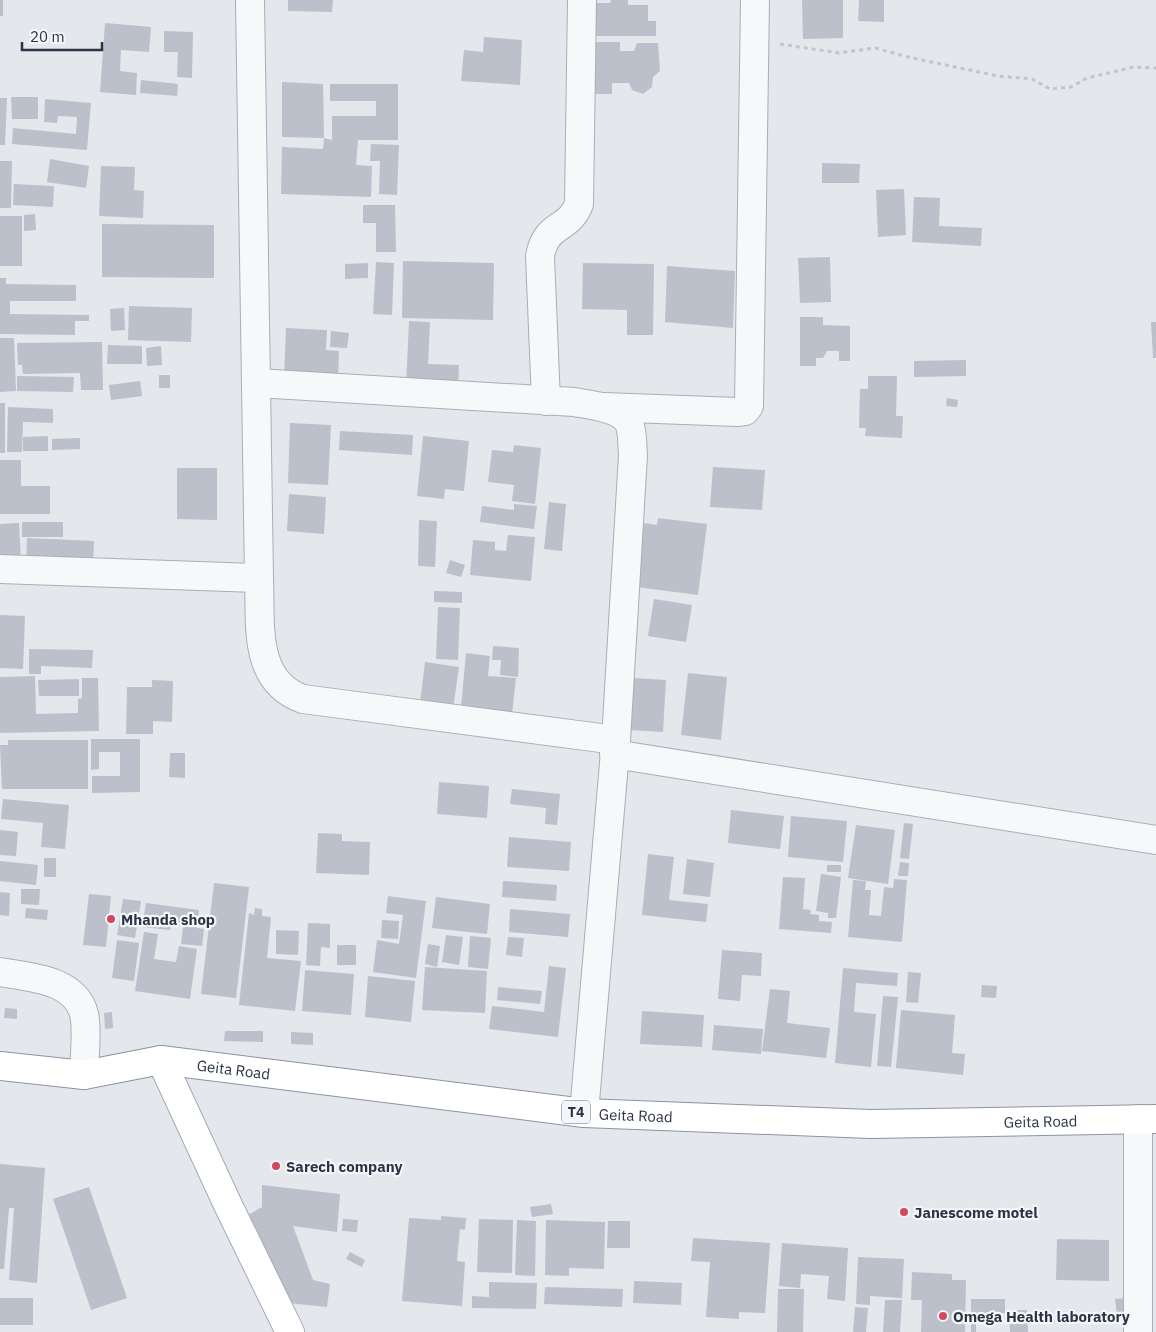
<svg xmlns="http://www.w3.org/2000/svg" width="1156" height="1332" font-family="'IBM Plex Sans',sans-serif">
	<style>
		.building { fill: #bbc0ca }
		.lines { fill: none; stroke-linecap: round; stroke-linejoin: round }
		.minor-casing { stroke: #a9aeb7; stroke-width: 30 }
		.major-casing { stroke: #a3abb8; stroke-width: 30 }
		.highway-casing { stroke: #8b94a3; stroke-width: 30 }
		.path { stroke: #c2c5cb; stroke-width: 3; stroke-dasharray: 4 4; stroke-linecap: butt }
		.minor { stroke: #f7f8fa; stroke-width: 28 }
		.major { stroke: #fff; stroke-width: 28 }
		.highway { stroke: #fff; stroke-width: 28 }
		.poi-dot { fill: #d1495b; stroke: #f4f6f9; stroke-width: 2 }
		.labels { text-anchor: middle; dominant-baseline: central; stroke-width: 4.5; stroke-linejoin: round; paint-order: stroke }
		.shield { fill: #f4f6f9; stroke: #676e7b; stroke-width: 1 }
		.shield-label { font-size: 14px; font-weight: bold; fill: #2b3445 }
		.poi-label { font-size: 15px; font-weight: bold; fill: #2b3445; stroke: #f4f6f9; text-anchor: start }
		.street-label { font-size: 15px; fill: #2b3445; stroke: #f4f6f9 }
	</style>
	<rect width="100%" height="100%" fill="#e4e7ec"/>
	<!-- building -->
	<g class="building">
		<rect x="0" y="0" width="3" height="16"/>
		<polygon points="288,0 333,0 332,12 288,11"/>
		<polygon points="611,0 628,0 628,5 648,5 648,21 656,21 656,36 596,36 596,3 610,3"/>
		<polygon points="802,0 843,0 843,38 803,39"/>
		<polygon points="859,0 884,0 884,22 858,21"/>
		<polygon points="105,23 151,27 149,52 121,50 120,71 137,73 136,95 100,92"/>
		<polygon points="164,31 193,32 192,78 177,77 178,52 164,52"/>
		<polygon points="484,37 522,40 520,85 461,81 464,50 483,52"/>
		<polygon points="588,42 620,42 620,51 634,51 637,43 658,43 660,71 653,77 652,87 643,94 632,90 629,83 612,83 612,94 588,94"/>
		<polygon points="141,80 178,84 177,96 140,93"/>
		<polygon points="282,82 323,84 324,138 282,137"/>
		<polygon points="330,84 398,84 398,140 358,140 356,165 372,166 371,197 281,194 282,147 323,149 324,138 332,140 332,116 376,116 376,101 330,101"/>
		<polygon points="11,97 38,97 38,119 12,119"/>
		<polygon points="0,98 7,98 5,145 0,145"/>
		<polygon points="45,99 91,103 87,150 12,144 13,128 76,134 77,117 58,116 57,123 44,122"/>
		<polygon points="371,144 399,145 397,195 379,194 380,161 370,161"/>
		<polygon points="50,159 89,166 86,188 47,182"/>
		<polygon points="0,161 12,161 11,208 0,208"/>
		<polygon points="822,163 860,164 859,183 822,183"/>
		<polygon points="101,166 135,167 134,190 144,191 143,218 99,216"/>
		<polygon points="14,184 54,186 53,207 13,205"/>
		<polygon points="904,189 906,235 878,237 876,190"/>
		<polygon points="914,197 940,198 939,226 982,228 981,246 912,242"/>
		<polygon points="363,205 395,205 396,252 376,252 376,223 363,223"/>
		<polygon points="35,214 36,230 24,231 24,215"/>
		<rect x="0" y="216" width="22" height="50"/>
		<polygon points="102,224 214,225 214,278 102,277"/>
		<polygon points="830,257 831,302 800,303 798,258"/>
		<polygon points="403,261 494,263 493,320 402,318"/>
		<polygon points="376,262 394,263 392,315 373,314"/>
		<polygon points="368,263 368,278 345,279 345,264"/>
		<polygon points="583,263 654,264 653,335 627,335 627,310 582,309"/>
		<polygon points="667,266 735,271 733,328 665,322"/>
		<polygon points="0,278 6,278 6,284 76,285 76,301 10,301 10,314 89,315 89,321 75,321 75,335 0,334"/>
		<polygon points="129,306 192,308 191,342 128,340"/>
		<polygon points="124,308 125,330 111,331 110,309"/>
		<polygon points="800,317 823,317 823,325 850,326 850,361 839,361 839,351 827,351 823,358 816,358 816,366 800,366"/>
		<polygon points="409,321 430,322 428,364 459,365 458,389 406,387"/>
		<polygon points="1151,322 1156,322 1156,358 1153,358"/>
		<polygon points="286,328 327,330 326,350 339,351 338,381 284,378"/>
		<polygon points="331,331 349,333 347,348 330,347"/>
		<polygon points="0,338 14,338 16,391 0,392"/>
		<polygon points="102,342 103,390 81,390 80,373 23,374 22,365 18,365 17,343"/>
		<polygon points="108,345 142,346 142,364 107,364"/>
		<polygon points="161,346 162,365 147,366 146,348"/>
		<polygon points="966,360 966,376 914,377 914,361"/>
		<rect x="159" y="375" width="11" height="13"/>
		<polygon points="17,376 74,377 73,392 17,391"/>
		<polygon points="868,376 897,376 896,416 903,416 902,438 865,436 866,428 859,428 860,389 868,389"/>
		<polygon points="140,381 142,396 111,400 109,385"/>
		<polygon points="947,398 958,400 957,407 946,406"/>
		<rect x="0" y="403" width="5" height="50"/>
		<polygon points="8,407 53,409 53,423 23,422 22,452 7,452"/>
		<polygon points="290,423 331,425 328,485 288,483"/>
		<polygon points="340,431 413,435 412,455 339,450"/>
		<polygon points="48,436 48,451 23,451 23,437"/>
		<polygon points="423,436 469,441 464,491 445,489 444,499 417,496"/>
		<polygon points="80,438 80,449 52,450 52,439"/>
		<polygon points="514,445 541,448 535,504 512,501 514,485 488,482 492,450 513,452"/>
		<polygon points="0,460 21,460 21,486 50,486 50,514 0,514"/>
		<polygon points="713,467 765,470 762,510 710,507"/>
		<polygon points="177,468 217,468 217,520 177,519"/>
		<polygon points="289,494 326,497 324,534 287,531"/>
		<polygon points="549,502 566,504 562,551 544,549"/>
		<polygon points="514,504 537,506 534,529 480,522 482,506 514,510"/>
		<polygon points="658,518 707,524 698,595 636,587 644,523 657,525"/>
		<polygon points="419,520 437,521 435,567 418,566"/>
		<rect x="22" y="522" width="41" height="15"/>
		<polygon points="19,523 21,561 0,562 0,524"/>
		<polygon points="508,535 535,537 531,581 470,575 473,540 495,542 495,550 506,551"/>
		<polygon points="27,538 94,541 93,566 26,564"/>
		<polygon points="450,560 465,565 461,577 446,573"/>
		<polygon points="434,591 462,592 462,603 434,602"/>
		<polygon points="654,599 692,605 686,642 648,636"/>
		<polygon points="438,607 460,608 458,660 436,659"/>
		<polygon points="0,615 25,616 23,669 0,668"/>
		<polygon points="493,646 519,648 518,677 500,675 501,660 492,660"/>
		<polygon points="29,649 93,650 92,668 41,666 41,674 29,674"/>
		<polygon points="466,653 490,656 488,676 516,678 511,723 460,718"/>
		<polygon points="425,662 459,667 452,716 419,711"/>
		<polygon points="688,673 727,677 721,740 681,735"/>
		<polygon points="35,676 36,714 78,713 78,699 82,698 82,678 98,678 99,731 0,733 0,677"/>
		<polygon points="633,678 666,680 663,732 629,730"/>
		<polygon points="79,679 79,696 39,696 38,680"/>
		<polygon points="152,680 173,681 172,722 153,721 153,734 126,734 127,687 152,687"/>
		<polygon points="91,739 140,739 140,792 92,793 92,776 120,776 120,752 99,752 99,769 91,770"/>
		<polygon points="8,740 88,740 88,789 2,789 0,745 8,745"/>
		<polygon points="170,753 185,753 185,778 169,777"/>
		<polygon points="439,782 489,786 487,818 437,814"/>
		<polygon points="512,789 560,794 557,825 545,824 546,808 510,804"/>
		<polygon points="3,799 69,805 65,849 41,847 43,823 1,819"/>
		<polygon points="731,810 784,816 780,849 728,843"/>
		<polygon points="791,816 847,821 843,862 788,857"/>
		<polygon points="904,823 913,824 909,859 900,858"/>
		<polygon points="856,825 895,830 888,884 848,878"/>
		<polygon points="0,830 18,832 16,856 0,855"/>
		<polygon points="318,833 342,834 342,841 370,842 369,875 316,873"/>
		<polygon points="509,837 571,842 569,871 507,867"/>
		<polygon points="648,854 674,857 669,900 708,904 706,922 642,915"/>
		<rect x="44" y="858" width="12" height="19"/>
		<polygon points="687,859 714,863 710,897 683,894"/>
		<polygon points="0,861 38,865 36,885 0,881"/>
		<polygon points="900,862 909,863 908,876 898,876"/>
		<rect x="827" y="865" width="14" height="7"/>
		<polygon points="821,874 841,877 836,918 828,918 828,913 816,911"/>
		<polygon points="783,877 805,878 803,909 811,910 810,914 819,915 819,921 832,922 831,933 779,929"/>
		<polygon points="894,879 907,880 902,942 848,937 853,880 866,881 865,890 871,890 869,915 881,916 884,887 893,888"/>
		<polygon points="503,881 557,885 556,901 502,897"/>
		<polygon points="214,883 249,887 236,998 201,994"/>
		<polygon points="21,889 40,889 39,905 21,904"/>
		<polygon points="0,892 10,893 9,916 0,915"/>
		<polygon points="89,894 111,896 106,947 83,945"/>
		<polygon points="388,896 426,901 416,978 373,972 377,940 399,944 403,915 386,913"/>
		<polygon points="436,897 490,904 487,934 432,928"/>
		<polygon points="123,899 141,901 135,938 117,935"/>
		<polygon points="146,903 199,910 197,928 204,929 202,946 181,944 183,926 171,924 170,930 142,927"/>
		<polygon points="26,908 48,910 47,920 25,918"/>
		<polygon points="255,908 262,909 262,916 271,917 267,958 301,961 295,1011 239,1005 249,913 254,915"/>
		<polygon points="510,909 570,914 568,937 509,932"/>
		<polygon points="382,920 399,921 398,939 381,938"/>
		<polygon points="308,923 330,924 330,948 321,947 320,966 306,965"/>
		<polygon points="276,930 299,931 298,955 276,954"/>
		<polygon points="144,932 158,934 154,959 176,962 179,946 197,949 190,999 135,991"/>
		<polygon points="446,935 463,937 459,965 442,962"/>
		<polygon points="470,936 491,938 488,969 468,967"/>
		<polygon points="508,937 524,938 522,957 506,955"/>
		<polygon points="117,940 139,943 134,981 112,978"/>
		<polygon points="428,944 440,946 437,967 425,964"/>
		<rect x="337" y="945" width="19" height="20"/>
		<polygon points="722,950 762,953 761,976 742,975 740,1001 718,999"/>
		<polygon points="549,966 566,968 558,1037 489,1029 492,1006 544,1012"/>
		<polygon points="425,967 487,971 485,1013 422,1010"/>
		<polygon points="843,968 898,973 897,986 856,983 854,1012 876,1014 871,1067 835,1063"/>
		<polygon points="305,970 354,974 351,1015 302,1011"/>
		<polygon points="908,972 921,973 918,1003 906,1002"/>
		<polygon points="368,976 415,981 411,1022 365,1017"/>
		<polygon points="982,985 997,986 996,998 981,997"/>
		<polygon points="498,987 542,991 540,1004 497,1000"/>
		<polygon points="770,989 790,991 787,1023 830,1028 826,1058 762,1051"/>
		<polygon points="883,996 898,997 891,1067 877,1066"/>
		<polygon points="5,1008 17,1009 17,1019 4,1018"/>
		<polygon points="901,1010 955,1015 952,1053 965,1054 963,1075 896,1068"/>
		<polygon points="642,1011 704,1015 702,1047 640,1044"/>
		<polygon points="112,1012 113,1028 105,1029 104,1013"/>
		<polygon points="714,1025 763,1029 761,1054 712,1050"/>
		<polygon points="225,1031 263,1031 263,1042 224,1041"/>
		<polygon points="291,1032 313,1033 313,1045 291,1044"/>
		<polygon points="0,1164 45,1168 37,1283 9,1280 14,1208 9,1208 4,1269 0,1269"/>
		<polygon points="262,1185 340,1194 337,1232 293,1226 313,1280 330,1284 327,1307 288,1303 246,1216 262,1207"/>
		<polygon points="89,1187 127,1298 91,1310 53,1199"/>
		<polygon points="551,1204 553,1214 532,1217 530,1207"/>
		<polygon points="441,1216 466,1218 465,1230 460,1229 457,1261 465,1262 462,1306 402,1301 409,1218 441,1220"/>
		<polygon points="343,1219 358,1220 357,1232 342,1231"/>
		<polygon points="479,1219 513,1220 512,1273 477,1272"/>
		<polygon points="517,1220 536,1221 535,1276 515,1275"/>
		<polygon points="546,1220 605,1222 604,1269 569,1268 569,1276 545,1275"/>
		<polygon points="608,1221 630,1221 630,1248 607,1248"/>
		<polygon points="693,1238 770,1243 765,1313 739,1312 739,1319 706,1317 710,1262 691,1261"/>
		<polygon points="1057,1239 1109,1240 1109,1281 1056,1280"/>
		<polygon points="782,1243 848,1248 845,1301 827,1299 829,1276 801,1274 800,1288 779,1286"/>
		<polygon points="350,1252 365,1260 362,1267 346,1259"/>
		<polygon points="858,1257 904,1259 902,1298 870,1296 870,1305 856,1304"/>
		<polygon points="912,1272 952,1274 952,1280 966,1280 965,1332 921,1332 922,1300 911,1300"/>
		<polygon points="634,1281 682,1283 681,1305 633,1303"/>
		<polygon points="489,1282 537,1283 536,1309 472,1308 472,1296 489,1297"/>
		<polygon points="545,1287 623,1289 622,1307 544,1304"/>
		<polygon points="778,1289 804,1289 803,1332 777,1332"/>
		<rect x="0" y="1298" width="33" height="27"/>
		<polygon points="1128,1298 1130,1313 1117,1314 1115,1299"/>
		<polygon points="971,1299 1005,1299 1005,1313 976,1313 976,1332 971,1332"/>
		<polygon points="885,1300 902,1300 900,1332 883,1332"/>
		<polygon points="855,1307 868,1308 866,1332 853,1332"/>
		<polygon points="1009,1310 1027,1310 1028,1332 1010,1332"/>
	</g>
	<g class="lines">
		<defs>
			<g id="minor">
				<path d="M250,0l9,578c2,45 -7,103 44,121l313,41"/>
				<path d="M257,383l317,19c15,3 46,5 55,21 4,9 3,22 4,32l-17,285 -32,373"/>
				<path d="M546,401l-6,-145c7,-35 28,-24 39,-52l3,-204"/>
				<polyline points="604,407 737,412 745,411 749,406 755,0"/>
				<polyline points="0,569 259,578"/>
				<polyline points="614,754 1156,840"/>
				<path d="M0,972c29,5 75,7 84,42 4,16 0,44 0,61"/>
				<polyline points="1138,1332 1138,1119"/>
			</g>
			<polyline id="major" points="161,1060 228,1205 290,1332"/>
			<g id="highway">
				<path id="s1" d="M0,1066l84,9 77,-15 423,53 287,11 285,-5"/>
			</g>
		</defs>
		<!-- minor casing -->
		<use href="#minor" class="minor-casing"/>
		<!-- major casing -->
		<use href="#major" class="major-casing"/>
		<!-- highway casing -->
		<use href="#highway" class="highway-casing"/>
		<!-- path -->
		<polyline class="path" points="780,44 839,53 875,48 908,57 998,76 1032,79 1050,89 1071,87 1087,78 1134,67 1156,68"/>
		<!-- minor -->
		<use href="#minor" class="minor"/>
		<!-- major -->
		<use href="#major" class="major"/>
		<!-- highway -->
		<use href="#highway" class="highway"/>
	</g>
	<!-- markers -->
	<g class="poi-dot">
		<circle cx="111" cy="919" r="5"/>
		<circle cx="276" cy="1166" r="5"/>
		<circle cx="904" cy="1212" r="5"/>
		<circle cx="943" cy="1316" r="5"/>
	</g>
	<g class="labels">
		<!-- shield labels -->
		<rect class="shield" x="562" y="1100.5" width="28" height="23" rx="4"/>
		<g class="shield-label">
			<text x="576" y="1112">T4</text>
		</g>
		<!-- poi labels -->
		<g class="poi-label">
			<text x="121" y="919">Mhanda shop</text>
			<text x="286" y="1166">Sarech company</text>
			<text x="914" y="1212">Janescome motel</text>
			<text x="953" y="1316">Omega Health laboratory</text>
		</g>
		<!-- street labels -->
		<g class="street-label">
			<text stroke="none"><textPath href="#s1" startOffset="236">Geita Road</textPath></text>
			<text stroke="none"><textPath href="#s1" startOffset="641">Geita Road</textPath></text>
			<text stroke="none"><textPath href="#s1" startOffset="1046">Geita Road</textPath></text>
		</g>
	</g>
	<!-- scale -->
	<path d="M22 42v8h80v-8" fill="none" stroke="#2b3445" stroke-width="2.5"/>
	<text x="30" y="42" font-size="15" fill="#2b3445" stroke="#f4f6f9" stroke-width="4" paint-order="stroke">20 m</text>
</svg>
